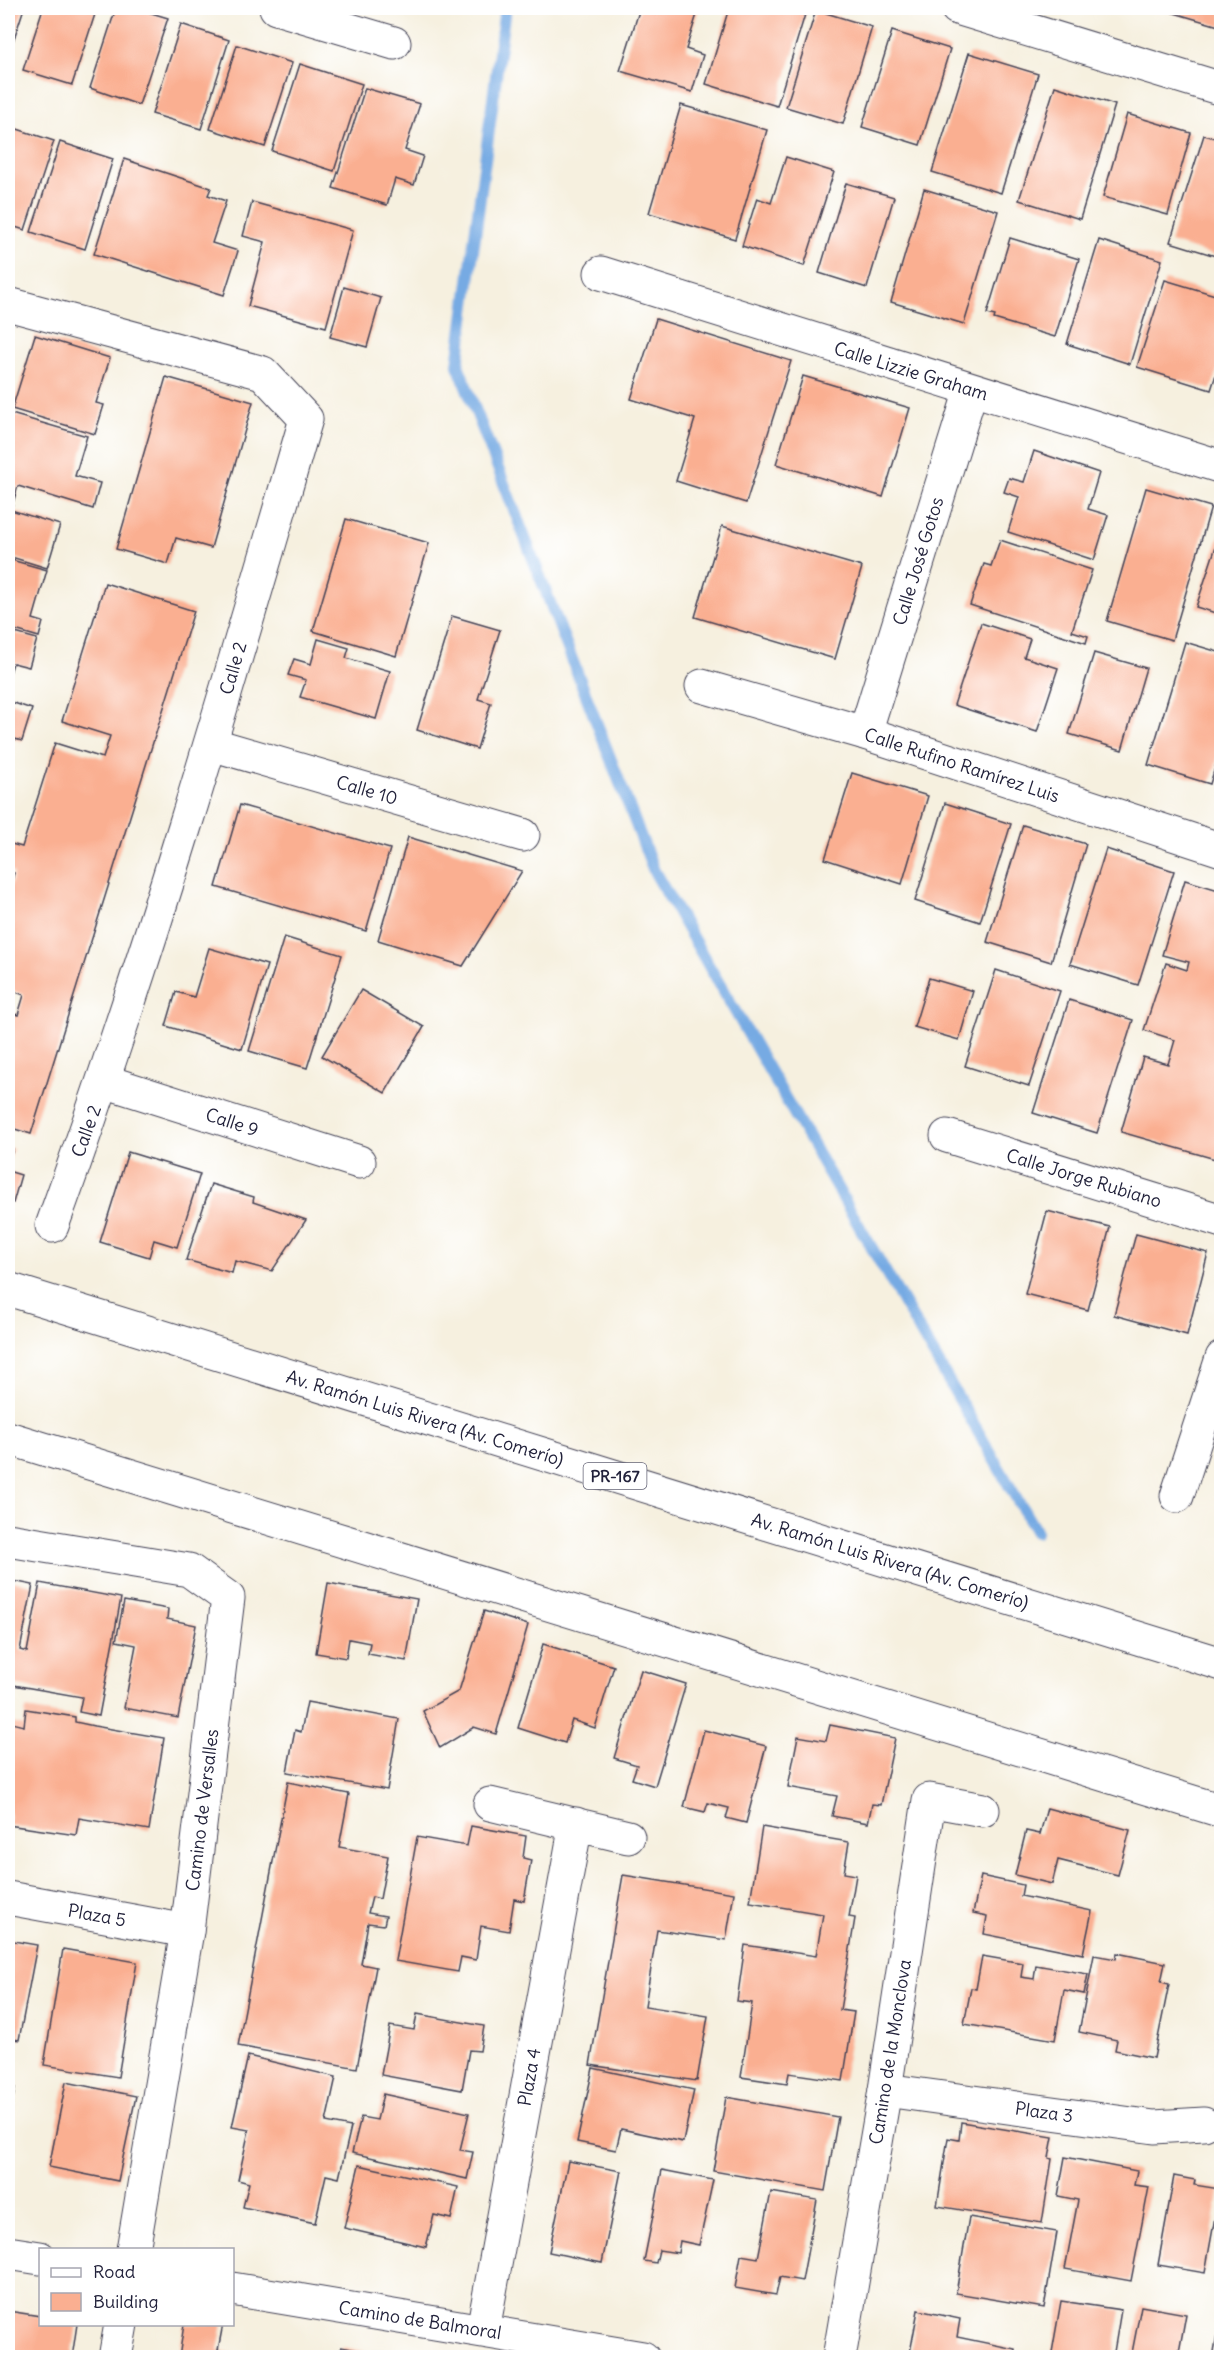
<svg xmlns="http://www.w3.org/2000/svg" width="1229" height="2365" font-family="Delius,sans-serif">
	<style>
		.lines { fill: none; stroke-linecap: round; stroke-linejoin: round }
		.stream { stroke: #76aae3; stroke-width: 12 }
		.building { fill: #faaf91 }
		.minor-casing { stroke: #424154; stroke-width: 35 }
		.primary-casing { stroke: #424154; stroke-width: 35 }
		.minor { stroke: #fff; stroke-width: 33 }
		.primary { stroke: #fff; stroke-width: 33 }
		.labels { text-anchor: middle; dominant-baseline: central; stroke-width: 5; stroke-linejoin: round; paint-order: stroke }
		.shield { fill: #fff; stroke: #646476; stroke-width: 1.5 }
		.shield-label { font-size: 16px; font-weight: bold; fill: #22223b }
		.street-label { font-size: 18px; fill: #22223b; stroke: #fff }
	</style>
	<rect width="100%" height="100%" fill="#fff"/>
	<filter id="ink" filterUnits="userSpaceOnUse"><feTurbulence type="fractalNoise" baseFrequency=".0167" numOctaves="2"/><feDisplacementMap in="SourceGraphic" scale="12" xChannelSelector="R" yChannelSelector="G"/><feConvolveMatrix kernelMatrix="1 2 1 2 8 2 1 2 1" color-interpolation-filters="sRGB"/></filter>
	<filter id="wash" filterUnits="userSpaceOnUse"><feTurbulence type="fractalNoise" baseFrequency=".008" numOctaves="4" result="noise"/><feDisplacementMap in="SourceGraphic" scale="24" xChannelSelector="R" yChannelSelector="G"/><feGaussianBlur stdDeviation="1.35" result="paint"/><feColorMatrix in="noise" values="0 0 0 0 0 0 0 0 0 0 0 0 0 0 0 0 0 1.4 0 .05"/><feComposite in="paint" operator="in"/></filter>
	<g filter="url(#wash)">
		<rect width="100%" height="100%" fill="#f6f0df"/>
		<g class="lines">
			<!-- stream -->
			<polyline class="stream" points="505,8 458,365 654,871 1036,1532"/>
		</g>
		<g id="blocks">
			<!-- building -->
			<g class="building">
				<polygon points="8,8 24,8 8,57"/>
				<polygon points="43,8 97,8 72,85 23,70"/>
				<polygon points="116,8 135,8 168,18 139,105 90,88"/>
				<polygon points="640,8 699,8 686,49 703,55 692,92 620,71"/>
				<polygon points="729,8 807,8 777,106 706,84"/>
				<polygon points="1165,8 1222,8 1222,27 1164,10"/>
				<polygon points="816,10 872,27 843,124 786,107"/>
				<polygon points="181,24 229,40 201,129 152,114"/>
				<polygon points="892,31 950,49 920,145 862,127"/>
				<polygon points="237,45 292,63 265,147 210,129"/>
				<polygon points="969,53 1038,74 1001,193 932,172"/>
				<polygon points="300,64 362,84 334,171 272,151"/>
				<polygon points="1055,86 1115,105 1080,219 1019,200"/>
				<polygon points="365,88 420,104 405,150 423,156 414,185 395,179 387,205 333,188"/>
				<polygon points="681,105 767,130 735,239 649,213"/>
				<polygon points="1127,114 1191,133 1168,215 1103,197"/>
				<polygon points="8,126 54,141 25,230 8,225"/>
				<polygon points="1204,135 1222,140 1222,258 1170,242"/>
				<polygon points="60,142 113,159 85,249 31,232"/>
				<polygon points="786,157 834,172 804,266 742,246 757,198 771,203"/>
				<polygon points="124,159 211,188 208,195 226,201 212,243 238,251 224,295 94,254"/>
				<polygon points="846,183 894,197 867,288 819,273"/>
				<polygon points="924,189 998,211 964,324 891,302"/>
				<polygon points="252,202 353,230 326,327 248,306 265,242 243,236"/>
				<polygon points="1010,238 1079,259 1055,337 994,319 995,316 987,314"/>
				<polygon points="1099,240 1162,260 1130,364 1067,344"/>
				<polygon points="1165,280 1222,297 1222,356 1211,390 1137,367"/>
				<polygon points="344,287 381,298 367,347 330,337"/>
				<polygon points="656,319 791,361 746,503 676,481 695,419 631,399"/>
				<polygon points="35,335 110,358 96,403 104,405 95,434 12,409"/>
				<polygon points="803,376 910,408 883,497 776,464"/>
				<polygon points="166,377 253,402 211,548 176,538 168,564 116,549"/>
				<polygon points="8,413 87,436 75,476 100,483 93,509 18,486 11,510 60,525 47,568 8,556"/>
				<polygon points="1034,451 1099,473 1088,509 1108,515 1094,560 1008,532 1019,497 1004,492 1009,478 1024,482"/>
				<polygon points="1146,488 1211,507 1172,640 1107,621"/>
				<polygon points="346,519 429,543 396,656 313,631"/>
				<polygon points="722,526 862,567 835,659 695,617"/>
				<polygon points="1222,528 1222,615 1196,607"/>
				<polygon points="1000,540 1092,570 1072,631 1088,636 1086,643 970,605 984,564 991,566"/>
				<polygon points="8,559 47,570 33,619 43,622 39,637 8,628"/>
				<polygon points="105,583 194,611 31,1134 8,1127 8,1012 18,1015 24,995 8,989 8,895 14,873 8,871 8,843 22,847 55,743 103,758 110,736 62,721"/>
				<polygon points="452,616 500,630 478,699 491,703 477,749 417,730"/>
				<polygon points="981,623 1030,639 1024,657 1058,668 1037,732 954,705"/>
				<polygon points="8,631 37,639 29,667 13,663 8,680"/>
				<polygon points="318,639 349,648 346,658 390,671 376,719 300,697 306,680 288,675 294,659 311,664"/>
				<polygon points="1185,642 1222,653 1222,745 1210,784 1148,765"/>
				<polygon points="1094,653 1146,668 1122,750 1069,734"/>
				<polygon points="8,701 32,709 22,741 8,737"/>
				<polygon points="852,773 928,796 902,884 825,859"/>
				<polygon points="945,803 1011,824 980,922 915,901"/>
				<polygon points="240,805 390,849 366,931 216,887"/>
				<polygon points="1023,825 1086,844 1051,962 987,942"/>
				<polygon points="408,837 522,871 463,966 378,940"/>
				<polygon points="1106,849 1174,871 1138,985 1070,964"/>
				<polygon points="1185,880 1222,891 1222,1161 1121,1132 1143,1057 1168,1064 1175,1040 1144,1030 1166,963 1187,970 1189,962 1162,955"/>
				<polygon points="284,937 342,955 307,1068 249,1051"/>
				<polygon points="209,948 267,965 242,1049 166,1026 176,992 194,997"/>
				<polygon points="996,970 1060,991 1029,1086 965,1066"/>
				<polygon points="929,978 973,991 959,1040 914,1027"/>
				<polygon points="361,990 424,1027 385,1093 322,1056"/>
				<polygon points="1069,1000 1133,1020 1097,1133 1033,1113"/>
				<polygon points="8,1147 13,1149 8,1165"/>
				<polygon points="128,1152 200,1174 177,1247 154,1240 149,1257 100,1242"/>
				<polygon points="8,1171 21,1175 13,1203 8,1201"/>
				<polygon points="211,1184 254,1197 253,1202 306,1220 272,1271 235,1261 232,1273 186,1260"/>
				<polygon points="1047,1211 1110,1227 1088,1310 1025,1294"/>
				<polygon points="1136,1234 1208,1253 1187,1335 1114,1315"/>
				<polygon points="8,1580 33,1585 20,1650 27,1652 40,1583 121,1598 99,1716 79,1712 82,1697 8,1684"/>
				<polygon points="328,1583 417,1599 406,1661 368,1654 370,1643 349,1639 346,1658 316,1653"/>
				<polygon points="124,1601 168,1609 167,1619 196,1625 178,1718 124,1708 136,1645 116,1641"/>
				<polygon points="484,1611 528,1625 496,1734 474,1727 440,1748 423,1711 459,1691"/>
				<polygon points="543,1644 614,1666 595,1728 572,1720 565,1743 518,1728"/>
				<polygon points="641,1670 686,1684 655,1786 632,1779 637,1765 614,1758"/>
				<polygon points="307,1702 399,1719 387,1790 287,1772 295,1730 301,1732"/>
				<polygon points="26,1709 75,1717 75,1722 94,1726 164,1738 149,1830 79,1818 76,1835 8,1825 10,1813 8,1812 8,1722 24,1726"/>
				<polygon points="830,1725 895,1738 881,1805 872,1804 868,1823 832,1816 837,1796 788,1787 798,1736 826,1741"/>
				<polygon points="704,1730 766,1746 746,1823 726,1818 729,1808 708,1803 705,1812 684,1807"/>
				<polygon points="288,1782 349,1794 339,1847 388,1856 380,1899 372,1897 368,1913 386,1916 384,1925 368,1923 361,1964 376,1967 357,2068 238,2046"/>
				<polygon points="1047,1808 1130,1830 1118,1875 1058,1860 1052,1884 1015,1875 1026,1831 1040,1834"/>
				<polygon points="471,1826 526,1836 523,1858 531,1860 524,1901 514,1899 509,1931 481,1926 476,1960 461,1957 458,1972 395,1961 417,1837 467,1846"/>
				<polygon points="762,1827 849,1842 844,1873 856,1875 849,1917 855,1918 840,2010 854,2012 843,2081 789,2073 787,2084 741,2077 752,2003 737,2001 745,1945 816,1956 823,1914 750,1902"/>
				<polygon points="623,1875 734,1893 726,1940 657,1930 645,2006 708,2016 697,2081 590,2065"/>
				<polygon points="981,1876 1023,1885 1021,1896 1092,1911 1083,1954 984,1934 987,1916 973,1913"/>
				<polygon points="8,1940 37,1945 19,2040 8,2038"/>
				<polygon points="63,1949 137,1962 118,2077 44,2065"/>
				<polygon points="1117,1953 1165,1963 1161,1982 1169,1984 1154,2058 1115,2050 1117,2040 1079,2032 1094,1955 1116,1959"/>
				<polygon points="982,1956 1023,1963 1021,1977 1034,1979 1036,1965 1088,1974 1084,1994 1064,1990 1055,2040 964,2024 971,1988 976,1989"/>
				<polygon points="417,2014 484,2026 480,2051 469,2050 462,2090 381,2075 390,2026 414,2030"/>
				<polygon points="248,2056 336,2077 326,2122 351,2127 339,2178 326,2175 315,2223 243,2207 249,2183 238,2180 249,2130 232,2127"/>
				<polygon points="593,2068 694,2090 683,2142 621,2129 616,2150 577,2142"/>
				<polygon points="66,2082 136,2096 118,2181 49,2167"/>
				<polygon points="8,2086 15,2087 9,2124 8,2124"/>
				<polygon points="383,2094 469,2113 460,2150 473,2152 467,2179 352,2153 361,2117 377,2120"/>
				<polygon points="726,2097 838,2117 825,2191 713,2171"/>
				<polygon points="961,2122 1053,2137 1049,2158 1052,2159 1042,2223 937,2206 948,2138 959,2140"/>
				<polygon points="1065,2157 1137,2171 1134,2185 1149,2187 1131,2281 1065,2269 1078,2200 1058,2196"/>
				<polygon points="568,2161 621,2171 602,2263 549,2252"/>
				<polygon points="359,2165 458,2187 451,2219 434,2215 426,2247 344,2228"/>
				<polygon points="662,2170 713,2180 699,2245 680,2241 678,2253 659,2250 656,2263 644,2261"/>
				<polygon points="1174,2176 1195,2180 1194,2185 1220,2189 1205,2273 1158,2265"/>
				<polygon points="771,2192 817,2200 802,2281 780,2277 776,2295 735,2288 741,2255 758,2258"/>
				<polygon points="969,2217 1057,2232 1044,2308 956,2293"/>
				<polygon points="1061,2301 1121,2310 1113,2358 1051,2358"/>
				<polygon points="1141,2306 1186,2314 1178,2358 1131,2358"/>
				<polygon points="918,2310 960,2319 957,2337 1015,2349 1014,2358 909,2358"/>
				<polygon points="8,2311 40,2316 40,2324 77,2324 72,2358 8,2358"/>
				<polygon points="1219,2322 1222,2323 1222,2358 1213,2358"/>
				<polygon points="184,2324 223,2324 218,2350 251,2358 179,2358"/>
				<polygon points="341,2347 389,2356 389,2358 339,2358"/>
				<polygon points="1029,2353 1047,2356 1047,2358 1028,2358"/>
			</g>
		</g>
	</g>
	<g filter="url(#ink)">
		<use href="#blocks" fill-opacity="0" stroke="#424154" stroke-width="1.5"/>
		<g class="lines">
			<defs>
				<g id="minor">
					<polyline points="276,8 394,43"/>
					<polyline points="957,8 1222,89"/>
					<polyline points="601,273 1222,467"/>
					<path d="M8,304l255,69 43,46c-79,271 -158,542 -254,807"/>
					<polyline points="702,686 865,733 1222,850"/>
					<polyline points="865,733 971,390"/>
					<polyline points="211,744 523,835"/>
					<polyline points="104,1081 359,1162"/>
					<polyline points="947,1136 1222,1221"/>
					<polyline points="1177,1496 1222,1358"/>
					<polyline points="8,1540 189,1570 228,1598 187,1931 133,2250"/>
					<polyline points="490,1804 628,1837"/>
					<polyline points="8,1898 187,1931"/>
					<polyline points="885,2090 1154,2127 1204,2124"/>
					<polyline points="8,2253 40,2258"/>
					<polyline points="232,2289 643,2358"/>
					<polyline points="483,2330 576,1824"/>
					<polyline points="115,2358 121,2324"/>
					<polyline points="839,2358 885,2090 929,1800 983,1810"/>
				</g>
				<g id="primary">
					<polyline points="8,1289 1222,1664"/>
					<polyline points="8,1438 1222,1811"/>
				</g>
			</defs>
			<!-- minor casing -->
			<use href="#minor" class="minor-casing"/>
			<!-- primary casing -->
			<use href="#primary" class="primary-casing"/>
			<!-- minor -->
			<use href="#minor" class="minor"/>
			<!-- primary -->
			<use href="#primary" class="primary"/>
		</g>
	</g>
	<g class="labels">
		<!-- shield labels -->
		<rect class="shield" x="583.5" y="1463" width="63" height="26" rx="4.5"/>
		<g class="shield-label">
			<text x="615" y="1476">PR-167</text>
		</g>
		<!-- street labels -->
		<g class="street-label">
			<text transform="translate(911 371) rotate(17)">Calle Lizzie Graham</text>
			<text transform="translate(918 561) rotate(-73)">Calle José Gotos</text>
			<text transform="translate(233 668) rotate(-74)">Calle 2</text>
			<text transform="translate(962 765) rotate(18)">Calle Rufino Ramírez Luis</text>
			<text transform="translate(367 790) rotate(16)">Calle 10</text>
			<text transform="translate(232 1122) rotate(18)">Calle 9</text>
			<text transform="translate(86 1131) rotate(-70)">Calle 2</text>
			<text transform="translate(1084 1178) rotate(17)">Calle Jorge Rubiano</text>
			<text transform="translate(425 1418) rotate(17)">Av. Ramón Luis Rivera (Av. Comerío)</text>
			<text transform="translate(890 1561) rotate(17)">Av. Ramón Luis Rivera (Av. Comerío)</text>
			<text transform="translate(202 1810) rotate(-83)">Camino de Versalles</text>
			<text transform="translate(97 1915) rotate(10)">Plaza 5</text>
			<text transform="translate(890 2052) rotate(-81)">Camino de la Monclova</text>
			<text transform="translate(529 2077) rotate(-80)">Plaza 4</text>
			<text transform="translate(1044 2112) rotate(8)">Plaza 3</text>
			<text transform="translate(420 2320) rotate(9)">Camino de Balmoral</text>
		</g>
	</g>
	<!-- margin -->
	<rect width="1229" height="2365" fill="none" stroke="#fff" stroke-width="30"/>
	<!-- legend -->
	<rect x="39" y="2248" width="195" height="78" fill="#ffffff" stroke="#a7a7b1" stroke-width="1.5"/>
	<rect x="51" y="2268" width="30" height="9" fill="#ffffff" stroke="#a7a7b1" stroke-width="1.5"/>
	<text x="93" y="2278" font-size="18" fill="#22223b">Road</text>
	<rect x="51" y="2293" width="30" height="18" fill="#faaf91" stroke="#a7a7b1" stroke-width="1.5"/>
	<text x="93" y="2308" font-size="18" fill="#22223b">Building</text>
</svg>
